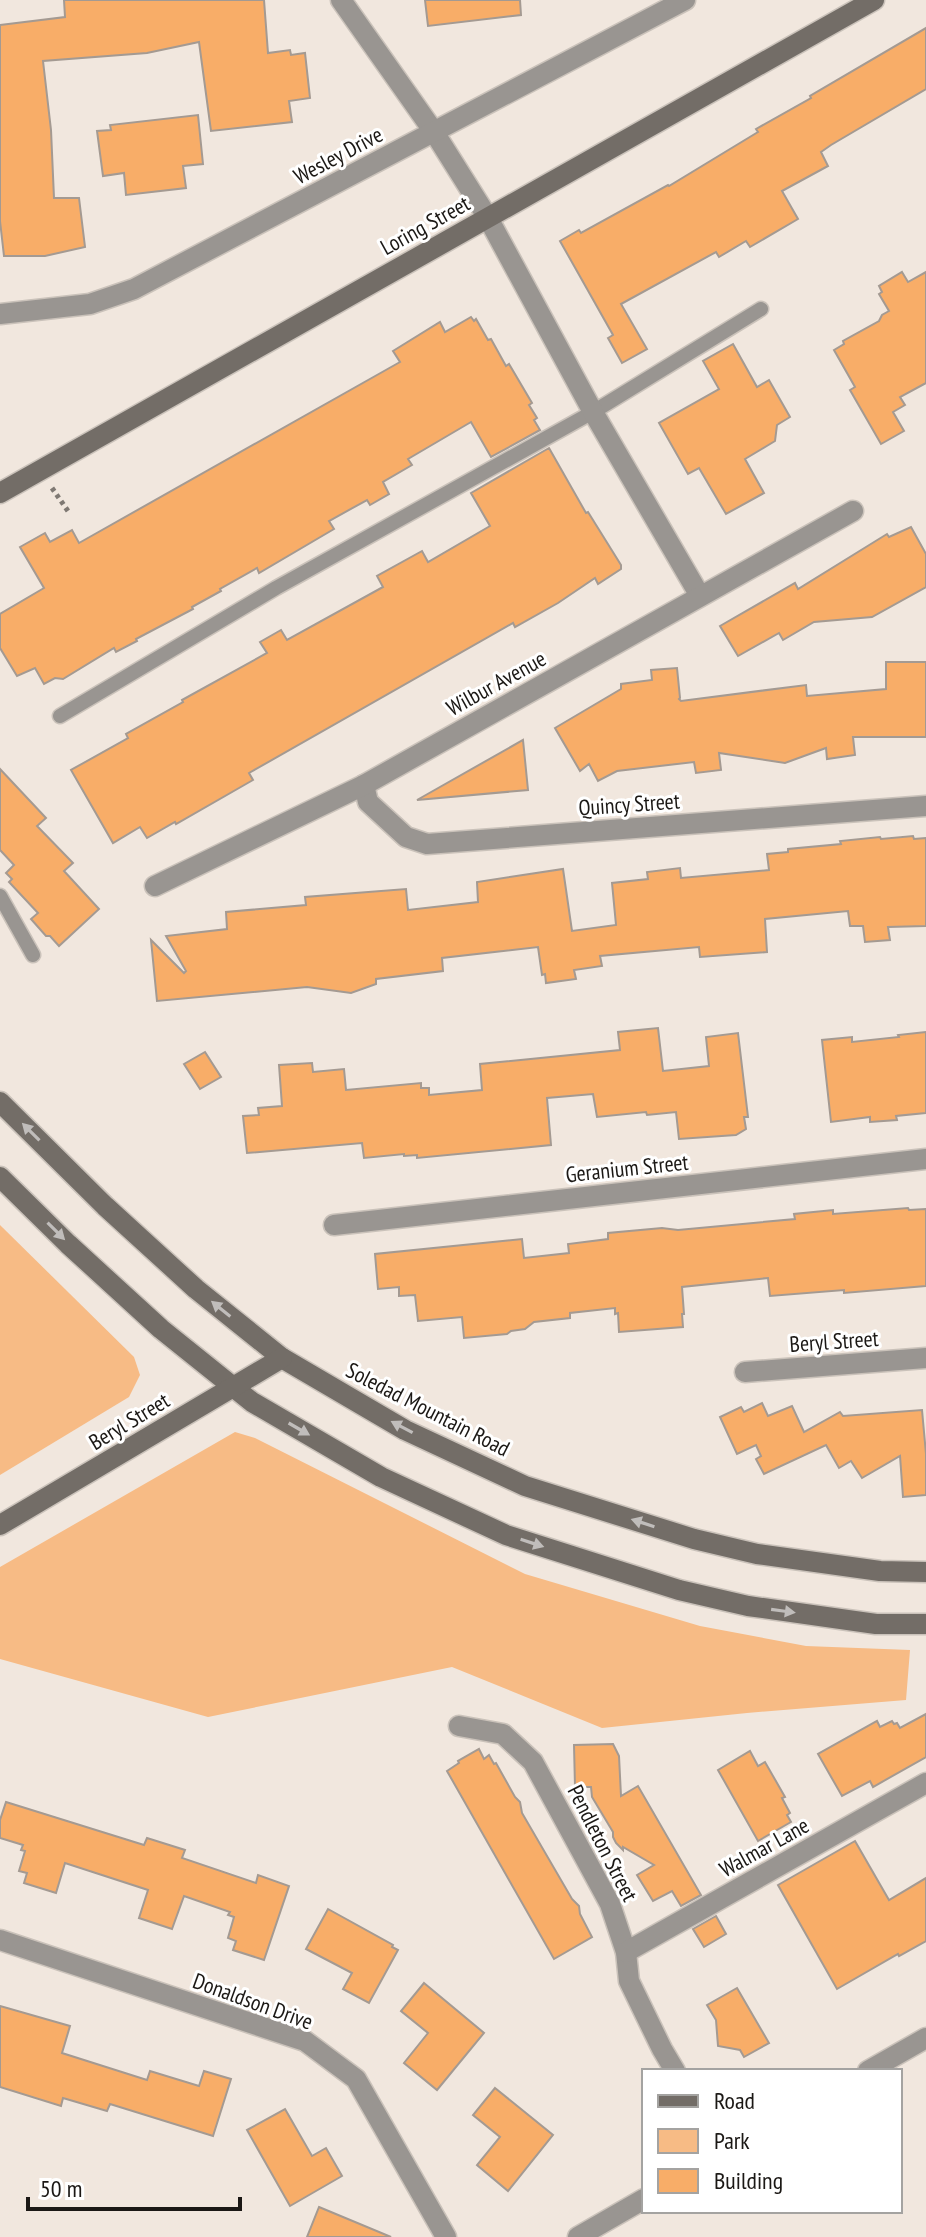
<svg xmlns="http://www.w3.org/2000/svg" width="926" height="2237" font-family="'PT Sans Narrow',sans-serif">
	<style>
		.green { fill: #f7bb85 }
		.building { fill: #f8ad68; stroke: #a49a92; stroke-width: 2 }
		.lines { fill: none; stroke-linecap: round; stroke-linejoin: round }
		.lane-casing { stroke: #cac2ba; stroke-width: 17 }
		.street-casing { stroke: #cac2ba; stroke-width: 23 }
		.secondary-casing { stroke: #cac2ba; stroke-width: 23 }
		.path { stroke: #7f7973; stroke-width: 5; stroke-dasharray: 4 4; stroke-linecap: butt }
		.lane { stroke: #999591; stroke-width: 14 }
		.street { stroke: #999591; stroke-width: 20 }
		.secondary { stroke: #736d67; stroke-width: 20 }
		.oneway { fill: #c0bdbb }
		.labels { text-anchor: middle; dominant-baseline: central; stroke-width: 6; stroke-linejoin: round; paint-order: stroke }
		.street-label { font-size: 22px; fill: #1b1815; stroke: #fff }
	</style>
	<rect width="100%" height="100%" fill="#f1e7de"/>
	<!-- green -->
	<g class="green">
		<polygon points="0,1225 134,1357 140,1375 129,1397 0,1475"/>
		<polygon points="235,1432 255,1438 525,1574 700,1626 806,1646 910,1650 906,1700 747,1713 602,1728 452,1667 208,1717 0,1659 0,1567"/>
	</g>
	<!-- building -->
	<g class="building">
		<polygon points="64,0 264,0 268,53 290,50 291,55 305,53 310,98 289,101 292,122 211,131 199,42 147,53 43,61 51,130 54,198 79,198 85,247 45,256 4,256 0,221 0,25 65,17"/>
		<polygon points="425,0 520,0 521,15 428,26"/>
		<polygon points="926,28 926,89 831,145 821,152 828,166 782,191 798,219 750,247 746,241 719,257 716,252 621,304 647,349 622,363 608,338 613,335 560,241 579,230 581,233 668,185 669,186 758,132 756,129 811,98 810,96"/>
		<polygon points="198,115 203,164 183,166 186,188 126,195 124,173 103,176 97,131 111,130 110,125"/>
		<polygon points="902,272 908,282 926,272 926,383 900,397 905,405 893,412 904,431 881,444 850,390 855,387 834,350 844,344 843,341 879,321 882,315 889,311 879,294 882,292 879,286"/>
		<polygon points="471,317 474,321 476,319 488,340 491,339 506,366 509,364 532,403 529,405 537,418 534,420 540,430 491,457 471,422 408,459 412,465 383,482 389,494 370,505 367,500 329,521 334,529 259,573 257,568 220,589 221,591 192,607 193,609 136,639 137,641 116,652 114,648 63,679 55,678 44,684 35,668 17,676 0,648 0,614 44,588 20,547 45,533 50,542 72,530 79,543 400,362 393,351 440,322 445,332"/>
		<polygon points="733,344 757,387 769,380 790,417 777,425 775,441 745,459 764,493 726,514 699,468 688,474 659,423 719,389 703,361"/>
		<polygon points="549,448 586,513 588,512 621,565 621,569 598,584 595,578 558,603 515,627 513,623 249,773 253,780 176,824 175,822 147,838 140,827 113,843 71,770 128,738 126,734 183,702 182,700 267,653 260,642 281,630 287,640 383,587 377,576 422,551 428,562 490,526 471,493"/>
		<polygon points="911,527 926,554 926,587 872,617 814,622 783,640 779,633 738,656 720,626 795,583 798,589 887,534 889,537"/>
		<polygon points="886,662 926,662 926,737 853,737 855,755 827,759 826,748 785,763 719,753 721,770 696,773 694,762 617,771 598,781 589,764 580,771 555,728 621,689 621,684 652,680 651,670 677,668 680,698 679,699 681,701 806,685 807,696 886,689"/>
		<polygon points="523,740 528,790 417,800"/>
		<polygon points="0,769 46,818 37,826 73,863 64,871 99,909 59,946 50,936 46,936 31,919 38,913 9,882 12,879 6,873 14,865 0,850"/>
		<polygon points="913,836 914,839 926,838 926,926 888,927 890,940 865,942 863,926 850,926 848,911 765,919 767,952 700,957 699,947 600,956 602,966 574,970 576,979 546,983 545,974 542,975 538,947 442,958 443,971 376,979 376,984 351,993 307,987 157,1001 151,940 184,973 186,971 166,936 227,929 226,912 306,905 305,897 406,889 408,910 478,902 477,882 563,869 572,931 616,925 612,883 648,879 647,872 680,868 681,878 769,870 767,854 788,852 788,849 841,844 840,841 880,837 881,839"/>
		<polygon points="658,1028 663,1071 709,1066 706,1037 738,1033 748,1117 744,1117 746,1129 736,1135 679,1139 676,1112 647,1115 646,1112 597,1117 593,1094 547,1098 551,1145 417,1158 417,1155 404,1156 404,1154 364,1158 362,1143 247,1153 243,1116 259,1115 258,1108 282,1106 279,1065 312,1063 313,1072 344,1069 346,1090 421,1083 421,1088 429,1088 429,1095 482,1090 480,1064 620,1050 618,1032"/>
		<polygon points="926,1032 926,1113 896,1116 897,1120 870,1122 870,1117 831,1122 822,1040 852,1037 852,1042 899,1037 898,1035"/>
		<polygon points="205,1052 221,1077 200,1089 184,1064"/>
		<polygon points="908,1208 909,1210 926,1209 926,1286 844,1293 844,1290 770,1296 768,1278 682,1287 684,1314 682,1314 683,1327 619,1332 618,1313 615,1314 615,1308 570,1313 570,1318 534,1322 525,1329 511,1331 507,1334 464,1338 462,1317 418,1321 415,1295 399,1296 399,1287 378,1289 375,1254 522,1239 524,1258 569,1253 568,1244 608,1239 608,1233 662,1228 678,1230 795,1219 794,1214 833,1210 833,1214"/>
		<polygon points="762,1403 768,1416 792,1406 804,1432 840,1412 843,1416 922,1410 926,1454 926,1495 903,1497 900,1456 862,1478 851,1461 839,1468 826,1445 764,1474 756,1459 761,1456 756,1445 737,1454 720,1417 741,1407 744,1412"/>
		<polygon points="926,1714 926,1757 873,1787 870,1781 842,1796 818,1754 877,1721 880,1727 892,1721 894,1724 897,1723 900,1728"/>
		<polygon points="613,1744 619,1756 621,1796 638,1786 701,1895 681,1906 672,1891 653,1901 637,1875 654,1865 623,1847 623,1850 616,1843 613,1837 613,1832 592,1797 591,1787 575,1787 574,1745"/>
		<polygon points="479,1749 484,1759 489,1755 494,1764 496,1763 515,1797 520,1802 522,1813 572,1899 579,1906 580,1914 592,1937 554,1959 447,1771 459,1763 458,1761"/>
		<polygon points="750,1751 758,1766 765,1762 785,1797 782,1798 790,1813 787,1815 791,1822 758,1841 718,1770"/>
		<polygon points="6,1802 144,1845 147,1838 185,1850 182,1858 256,1883 258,1875 289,1886 264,1960 233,1950 236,1941 228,1938 234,1917 228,1915 230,1912 184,1896 172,1929 139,1918 148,1890 65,1863 56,1893 24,1883 27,1873 19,1871 25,1851 21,1850 23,1845 0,1838 0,1820"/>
		<polygon points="855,1841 889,1900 926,1878 926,1941 899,1956 898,1954 837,1989 778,1885"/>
		<polygon points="328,1909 393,1945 392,1947 398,1950 369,2003 343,1989 352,1973 306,1949"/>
		<polygon points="716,1916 726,1934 704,1947 693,1929"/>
		<polygon points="424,1983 484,2033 437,2090 404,2063 428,2033 401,2011"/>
		<polygon points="737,1988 769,2043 744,2057 740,2050 718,2046 716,2020 707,2005"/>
		<polygon points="0,2006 70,2026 62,2053 147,2080 150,2071 199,2086 204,2071 231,2079 213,2136 110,2104 107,2111 63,2098 61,2106 0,2087"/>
		<polygon points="495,2088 553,2135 508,2191 477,2165 500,2137 473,2115"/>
		<polygon points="285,2109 312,2156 326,2148 342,2176 290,2206 247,2130"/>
		<polygon points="319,2207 391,2237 307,2237"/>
	</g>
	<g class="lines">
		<defs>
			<g id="lane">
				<polyline points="60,716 276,588 593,412 761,309"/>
				<polyline points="0,896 33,955"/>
			</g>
			<g id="street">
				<polyline points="341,0 434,132 488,218 593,412 700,596"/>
				<polyline points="0,314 90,304 134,289 685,0"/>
				<polyline points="364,785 368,802 406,837 427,844 926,806"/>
				<polyline points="155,886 364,785 853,511"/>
				<polyline points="334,1225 926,1159"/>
				<polyline points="745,1372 926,1358"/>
				<polyline points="459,1726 503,1734 533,1762 610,1904 626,1952 629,1981 662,2049 675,2071"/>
				<polyline points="0,1940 305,2041 356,2079 446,2237"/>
				<polyline points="626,1952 926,1783"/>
				<polyline points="868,2071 926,2038"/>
				<polyline points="578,2237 644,2199"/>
			</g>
			<g id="secondary">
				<polyline points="0,493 874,0"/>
				<polyline points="0,1102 105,1206 196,1289 282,1358 405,1430 525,1486 694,1539 757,1554 880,1571 926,1572"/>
				<polyline points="0,1177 68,1244 161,1329 252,1402 381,1477 506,1535 679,1590 748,1606 876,1624 926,1624"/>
				<polyline points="0,1525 282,1358"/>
			</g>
		</defs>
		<!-- lane casing -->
		<use href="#lane" class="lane-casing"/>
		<!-- street casing -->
		<use href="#street" class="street-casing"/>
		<!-- secondary casing -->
		<use href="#secondary" class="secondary-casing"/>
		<!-- path -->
		<polyline class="path" points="52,488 70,514"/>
		<!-- lane -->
		<use href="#lane" class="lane"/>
		<!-- street -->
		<use href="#street" class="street"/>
		<!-- secondary -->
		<use href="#secondary" class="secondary"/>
	</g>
	<!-- one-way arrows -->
	<defs><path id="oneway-solid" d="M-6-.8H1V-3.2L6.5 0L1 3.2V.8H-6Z" transform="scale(2)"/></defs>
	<g class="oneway">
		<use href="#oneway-solid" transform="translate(31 1132) rotate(-135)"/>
		<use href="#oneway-solid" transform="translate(56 1231) rotate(45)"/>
		<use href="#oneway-solid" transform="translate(221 1309) rotate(-141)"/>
		<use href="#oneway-solid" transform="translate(402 1427) rotate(-152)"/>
		<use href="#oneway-solid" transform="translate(299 1429) rotate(30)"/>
		<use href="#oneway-solid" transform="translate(643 1523) rotate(-162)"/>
		<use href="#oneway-solid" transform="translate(532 1543) rotate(18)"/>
		<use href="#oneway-solid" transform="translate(783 1611) rotate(8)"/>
	</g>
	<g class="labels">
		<!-- street labels -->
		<g class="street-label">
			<text transform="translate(338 155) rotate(-28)">Wesley Drive</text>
			<text transform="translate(425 225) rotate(-29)">Loring Street</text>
			<text transform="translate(496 683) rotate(-29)">Wilbur Avenue</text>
			<text transform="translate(629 804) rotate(-4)">Quincy Street</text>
			<text transform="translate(627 1168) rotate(-6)">Geranium Street</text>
			<text transform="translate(834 1341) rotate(-4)">Beryl Street</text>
			<text transform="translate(428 1409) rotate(27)">Soledad Mountain Road</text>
			<text transform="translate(129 1421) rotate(-31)">Beryl Street</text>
			<text transform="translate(603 1843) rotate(63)">Pendleton Street</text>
			<text transform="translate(764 1847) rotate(-29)">Walmar Lane</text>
			<text transform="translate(253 2001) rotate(20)">Donaldson Drive</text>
		</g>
	</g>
	<!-- legend -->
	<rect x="642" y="2069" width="260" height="144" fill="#ffffff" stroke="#a4a3a1" stroke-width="2"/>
	<rect x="658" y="2095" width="40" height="12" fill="#736d67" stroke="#a4a3a1" stroke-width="2"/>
	<text x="714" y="2109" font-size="24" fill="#1b1815">Road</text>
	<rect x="658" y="2129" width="40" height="24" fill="#f7bb85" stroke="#a4a3a1" stroke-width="2"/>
	<text x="714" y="2149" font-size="24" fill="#1b1815">Park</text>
	<rect x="658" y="2169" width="40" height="24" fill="#f8ad68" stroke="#a4a3a1" stroke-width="2"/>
	<text x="714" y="2189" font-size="24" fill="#1b1815">Building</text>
	<!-- scale -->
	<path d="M28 2197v12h212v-12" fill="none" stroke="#1b1815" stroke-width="4"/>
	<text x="40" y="2197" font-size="24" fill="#1b1815" stroke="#ffffff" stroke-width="6" paint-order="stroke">50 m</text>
</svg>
